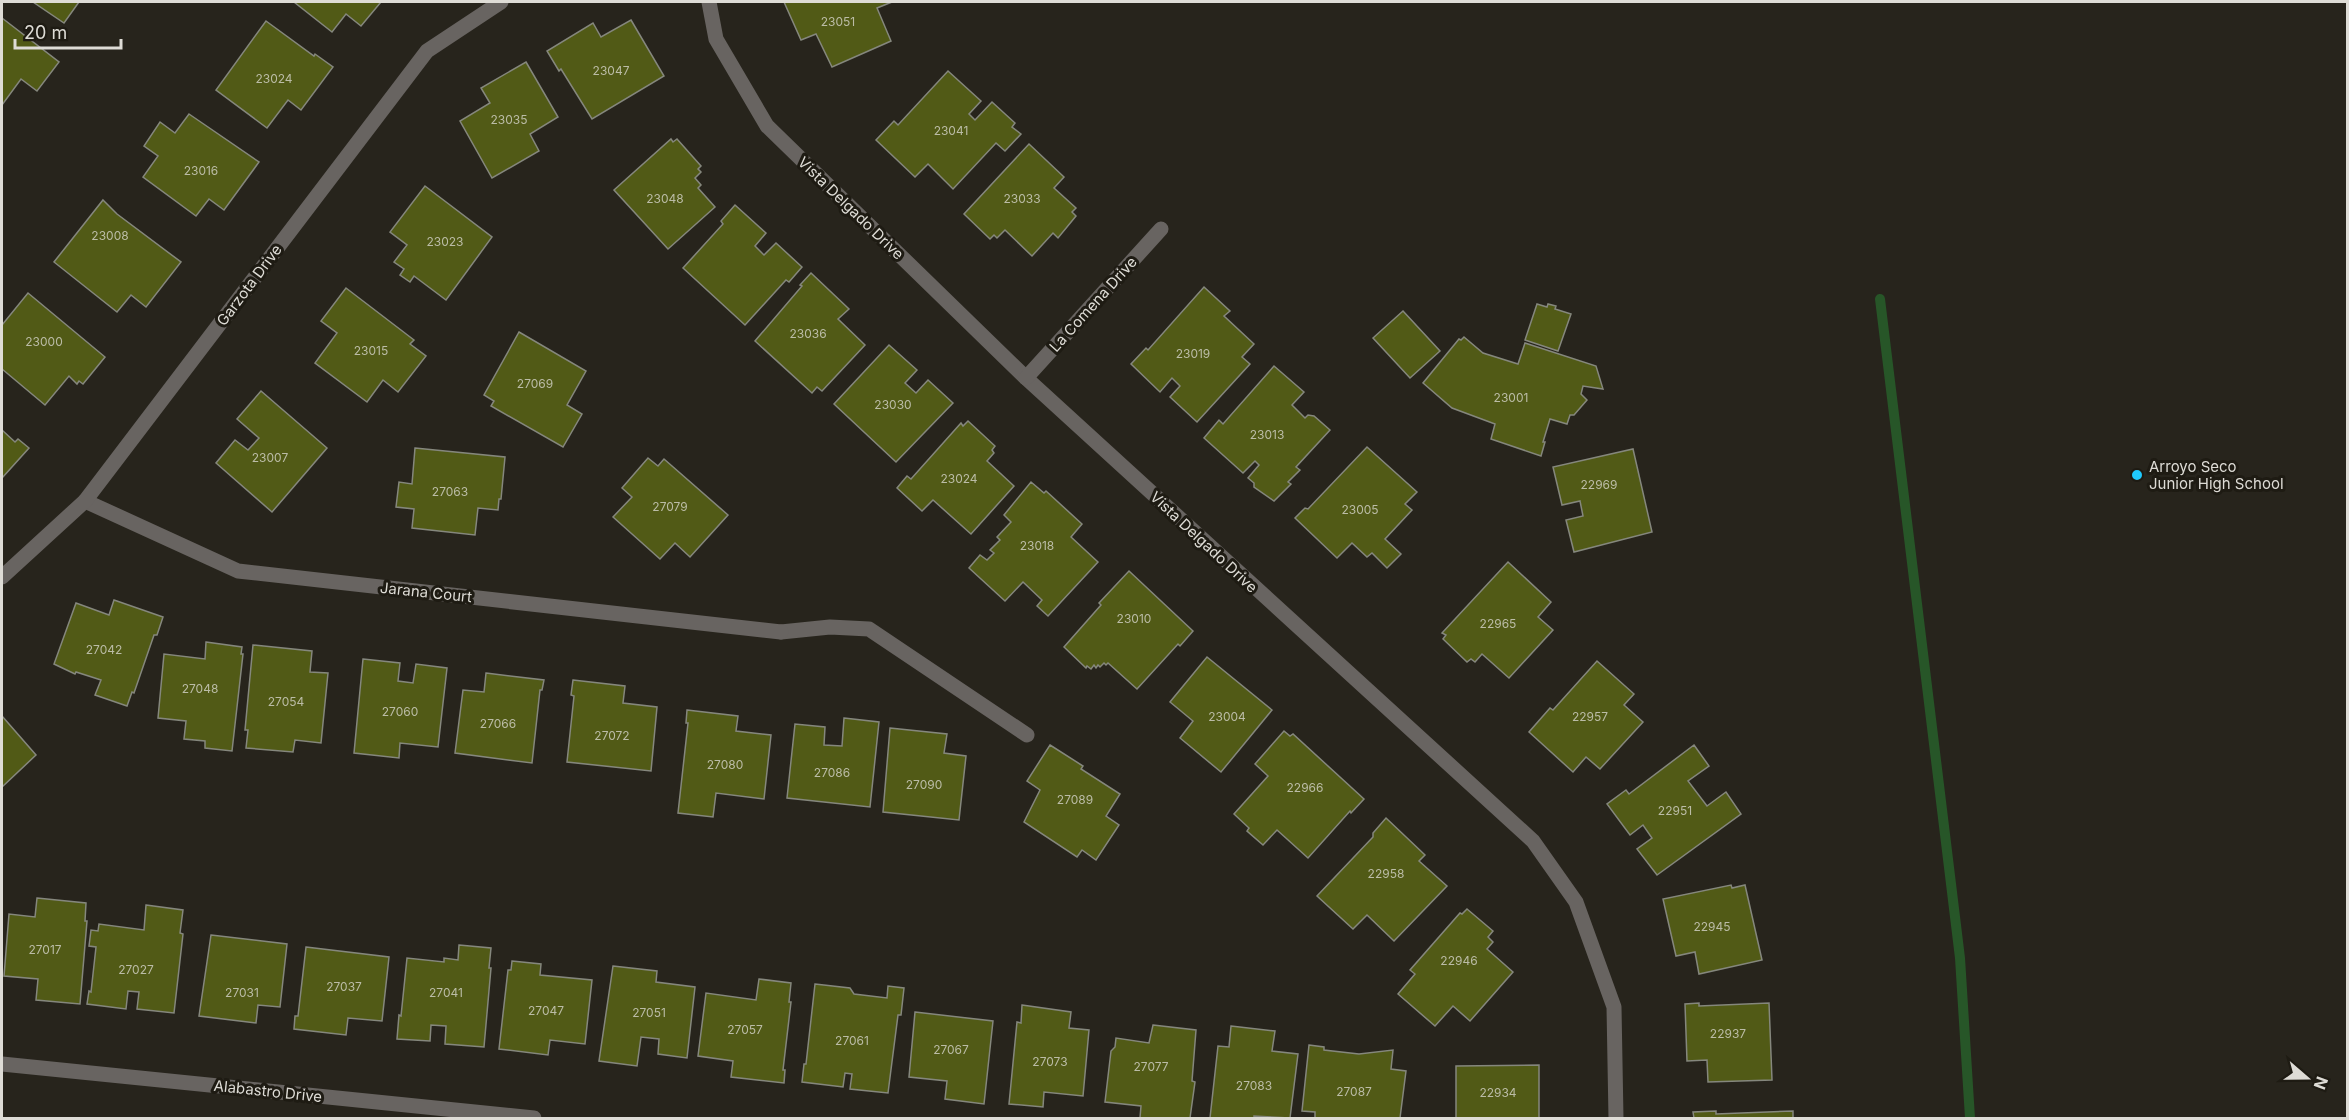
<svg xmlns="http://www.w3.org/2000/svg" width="2349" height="1120" font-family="Inter,sans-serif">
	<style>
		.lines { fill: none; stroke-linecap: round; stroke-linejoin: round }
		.stream { stroke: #275628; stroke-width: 10 }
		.building { fill: #515a16; stroke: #85877d; stroke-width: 1.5 }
		.lane { stroke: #686461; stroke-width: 15 }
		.street { stroke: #686461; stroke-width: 15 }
		.poi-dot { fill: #1fc9fd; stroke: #1e1b13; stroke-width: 2 }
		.labels { text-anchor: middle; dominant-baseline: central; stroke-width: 6; stroke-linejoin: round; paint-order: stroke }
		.number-label { font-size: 12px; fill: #bbbca6 }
		.street-label { font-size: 15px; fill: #dedcd6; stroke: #1e1b13 }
		.poi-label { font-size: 15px; fill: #dedcd6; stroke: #1e1b13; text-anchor: start }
	</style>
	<rect width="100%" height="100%" fill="#27241c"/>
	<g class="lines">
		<!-- stream -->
		<polyline class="stream" points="1880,299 1960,958 1970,1118"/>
	</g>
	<!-- building -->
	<g class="building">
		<polygon points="33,2 79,2 64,23"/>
		<polygon points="294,2 381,2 361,26 346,14 332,32"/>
		<polygon points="784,2 892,2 877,8 891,41 832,67 816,34 801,40"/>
		<polygon points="2,18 59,62 37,91 21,79 2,105"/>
		<polygon points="631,20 664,76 592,119 561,69 559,71 547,51 593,23 601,37"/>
		<polygon points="266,21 314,56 315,54 333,67 301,110 288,100 267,128 216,90"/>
		<polygon points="526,62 558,117 530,134 539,151 492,178 460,121 490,103 481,88"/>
		<polygon points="948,71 981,101 969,114 975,120 992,102 1015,123 1012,127 1021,134 1005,151 996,143 953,189 928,164 915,177 876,140 894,121 898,125"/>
		<polygon points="189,114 259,162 224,210 209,199 196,216 143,177 158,156 144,146 160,122 175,133"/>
		<polygon points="671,139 673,142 677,139 701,166 698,169 701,172 695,178 701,185 698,188 715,207 668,249 614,190"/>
		<polygon points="1029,144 1064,177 1054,188 1076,208 1072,212 1076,216 1058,238 1053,233 1032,256 1005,230 997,238 994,235 990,239 964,214"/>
		<polygon points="425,186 492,237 446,300 414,276 410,282 400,275 404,269 394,262 407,245 390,232"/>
		<polygon points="103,200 117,214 181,262 146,307 131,295 117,312 54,262"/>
		<polygon points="735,205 766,233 755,246 764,255 776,243 802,267 789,282 786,280 745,325 683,268 723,224 721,221"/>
		<polygon points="811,273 849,309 838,319 865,345 822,391 817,387 812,393 755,341 802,286 800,285"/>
		<polygon points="1204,287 1230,311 1224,316 1254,344 1242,357 1250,364 1197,422 1170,397 1180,386 1172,378 1160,392 1131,364 1146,348 1148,350"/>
		<polygon points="346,288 414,340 410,344 426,356 398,392 383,380 367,402 315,363 337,333 321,321"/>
		<polygon points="28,293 105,357 83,384 79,381 77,384 69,376 45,405 2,369 2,325"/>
		<polygon points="1537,304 1547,307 1548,304 1556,306 1555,309 1571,314 1558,351 1525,340"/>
		<polygon points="1403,311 1440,351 1410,378 1373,338"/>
		<polygon points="519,332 586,371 567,405 582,414 563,447 491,406 494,401 484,395"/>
		<polygon points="1464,337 1483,353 1518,364 1525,343 1596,366 1603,389 1583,386 1581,394 1587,400 1574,415 1570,415 1567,424 1550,419 1543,442 1545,442 1541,456 1491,439 1495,424 1452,408 1423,383 1459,339 1461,340"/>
		<polygon points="889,345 917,370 905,383 916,393 928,380 953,403 896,462 834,404"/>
		<polygon points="1274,366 1304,392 1292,405 1305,418 1308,415 1314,416 1330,430 1296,467 1300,470 1288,482 1291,484 1274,501 1254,487 1254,483 1248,478 1259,465 1255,461 1243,473 1204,438 1219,420 1223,424"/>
		<polygon points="261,391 327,448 272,512 216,463 235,440 248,450 259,438 237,419"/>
		<polygon points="968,421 995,446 992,450 994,453 987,461 1014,486 971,534 933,500 922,511 897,488 907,476 911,479 961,423 963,426"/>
		<polygon points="2,430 15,442 18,439 29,448 2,478"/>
		<polygon points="1367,447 1417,492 1405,504 1412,510 1385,539 1401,554 1387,568 1372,553 1367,557 1352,543 1337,558 1295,518 1305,508 1308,509"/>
		<polygon points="415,448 505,457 501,499 499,499 498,510 478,508 475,535 412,528 414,509 396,507 399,482 412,484"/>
		<polygon points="1633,449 1652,532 1574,552 1566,520 1583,516 1580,501 1562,505 1553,467"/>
		<polygon points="648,458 658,466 664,459 728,515 690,557 675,543 660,559 613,517 632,497 622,488"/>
		<polygon points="1031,482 1044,493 1046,491 1082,524 1071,537 1098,562 1048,616 1037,606 1042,600 1023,582 1005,601 969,568 980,555 987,560 994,553 990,550 1000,540 997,537 1011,522 1004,515"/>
		<polygon points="1508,562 1551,602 1538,617 1553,630 1509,678 1482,654 1475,662 1471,659 1467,662 1443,639 1446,635 1442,633"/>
		<polygon points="1129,571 1193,631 1180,646 1178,644 1137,689 1108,663 1106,665 1104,663 1100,667 1098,665 1096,668 1094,665 1091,669 1087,666 1086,668 1064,647 1101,605 1099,603"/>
		<polygon points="114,600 163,617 157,635 154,635 134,693 132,692 127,706 95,695 101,680 76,672 75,674 54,664 76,603 109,615"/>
		<polygon points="206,642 242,647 241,654 243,654 232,751 205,748 205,741 184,739 186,721 158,718 164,654 205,659"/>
		<polygon points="253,645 312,651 310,672 328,673 321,743 295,740 293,752 246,748 248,730 245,730"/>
		<polygon points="1207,657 1272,710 1221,772 1180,738 1193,721 1170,702"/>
		<polygon points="363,659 400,663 398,681 413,683 416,664 447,668 438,747 400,743 399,758 354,753"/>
		<polygon points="1597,661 1634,694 1624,705 1643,722 1600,769 1586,757 1573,772 1529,732 1550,708 1553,710"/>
		<polygon points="486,673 544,680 542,690 540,690 532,763 455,753 463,690 484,692"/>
		<polygon points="573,680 625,686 623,703 657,707 651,771 567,762 574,696 571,695"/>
		<polygon points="687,710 738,716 736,731 771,735 764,799 716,793 713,817 678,813 688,723 686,723"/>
		<polygon points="2,716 36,755 2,787"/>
		<polygon points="844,718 879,722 870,807 787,798 795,724 825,727 824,745 842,746"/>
		<polygon points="890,728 947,734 944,753 966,756 959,820 883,812"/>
		<polygon points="1284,731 1290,736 1293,734 1364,799 1351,813 1350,811 1308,858 1277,830 1263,845 1247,831 1249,828 1234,814 1268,776 1255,764"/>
		<polygon points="1050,745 1083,766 1081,769 1120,794 1106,816 1119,825 1096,860 1082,850 1077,857 1024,822 1040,790 1027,781"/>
		<polygon points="1694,745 1709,766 1688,781 1707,806 1726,792 1741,814 1657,875 1637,849 1652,838 1643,825 1630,835 1607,804 1626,790 1629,794"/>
		<polygon points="1386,818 1425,855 1419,861 1447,886 1394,941 1367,915 1353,929 1317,896 1373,837 1373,833"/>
		<polygon points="1731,885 1732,888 1745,885 1762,960 1699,974 1695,952 1676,956 1663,899"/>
		<polygon points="37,898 86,903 85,921 87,921 80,1004 36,1000 38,979 4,976 9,914 35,917"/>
		<polygon points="146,905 183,910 180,933 183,934 174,1013 137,1009 139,992 128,991 126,1009 87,1004 89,991 91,992 96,947 89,946 91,930 98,931 99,924 144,930"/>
		<polygon points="1467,909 1493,931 1488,937 1493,942 1487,949 1513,972 1470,1021 1453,1006 1435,1026 1398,994 1415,974 1410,970 1460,913 1462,914"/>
		<polygon points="211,935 287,944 280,1007 258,1005 256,1023 199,1016"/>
		<polygon points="459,945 491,948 489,968 491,968 484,1047 445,1044 446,1026 431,1025 430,1041 397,1039 399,1015 401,1016 407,958 444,962 444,958 458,960"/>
		<polygon points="306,947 389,957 382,1021 348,1018 346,1035 294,1029 295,1016 298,1016"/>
		<polygon points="512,961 541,964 540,975 592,980 585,1044 550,1040 548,1055 499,1049 508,970 511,970"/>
		<polygon points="613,966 657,971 656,982 695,987 687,1058 658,1054 659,1039 641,1037 637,1066 599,1061"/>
		<polygon points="759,979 791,983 789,1002 791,1002 783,1070 785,1070 784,1083 731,1077 733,1061 698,1056 706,993 756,1000"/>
		<polygon points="815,984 850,988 854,994 887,998 888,986 904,988 901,1015 898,1015 888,1093 850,1089 852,1074 845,1073 843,1087 802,1082 804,1064 806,1064"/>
		<polygon points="1699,1003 1699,1006 1769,1003 1772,1080 1708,1082 1707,1060 1687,1061 1685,1004"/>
		<polygon points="1022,1005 1071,1012 1069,1028 1089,1030 1083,1096 1044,1092 1043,1107 1009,1104 1017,1022 1021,1023"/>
		<polygon points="915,1012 993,1021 984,1104 945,1099 947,1081 909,1077"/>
		<polygon points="1153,1025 1196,1030 1192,1081 1195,1082 1190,1118 1140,1118 1141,1106 1105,1102 1111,1051 1115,1047 1116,1038 1149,1043"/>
		<polygon points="1231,1026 1275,1031 1272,1051 1298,1054 1290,1118 1254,1116 1254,1118 1210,1118 1218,1046 1229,1047"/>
		<polygon points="1309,1045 1324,1047 1324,1050 1359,1054 1393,1050 1391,1069 1406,1071 1400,1118 1315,1118 1315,1112 1302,1111"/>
		<polygon points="1539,1065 1539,1118 1456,1118 1456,1066"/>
		<polygon points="1716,1111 1716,1114 1793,1111 1793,1118 1694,1118 1693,1112"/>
	</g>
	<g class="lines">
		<!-- lane -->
		<polyline class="lane" points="781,632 830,627 869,629 1027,735"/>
		<!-- street -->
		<g class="street">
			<polyline points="709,2 716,39 767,126 1026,378 1533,841 1576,902 1614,1007 1616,1118"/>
			<polyline points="1026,378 1161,229"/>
			<polyline points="85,501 238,571 781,632"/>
			<polyline points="2,577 85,501 427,51 501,2"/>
			<polyline points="2,1064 534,1118"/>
		</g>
	</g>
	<!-- markers -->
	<circle class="poi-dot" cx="2137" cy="475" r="6"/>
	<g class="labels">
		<!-- number labels -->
		<g class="number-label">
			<text x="838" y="21">23051</text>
			<text x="611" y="70">23047</text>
			<text x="274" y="78">23024</text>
			<text x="509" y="119">23035</text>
			<text x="951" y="130">23041</text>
			<text x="201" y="170">23016</text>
			<text x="665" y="198">23048</text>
			<text x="1022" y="198">23033</text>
			<text x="110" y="235">23008</text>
			<text x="445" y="241">23023</text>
			<text x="808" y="333">23036</text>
			<text x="44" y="341">23000</text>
			<text x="371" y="350">23015</text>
			<text x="1193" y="353">23019</text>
			<text x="535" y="383">27069</text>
			<text x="1511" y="397">23001</text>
			<text x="893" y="404">23030</text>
			<text x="1267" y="434">23013</text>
			<text x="270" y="457">23007</text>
			<text x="959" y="478">23024</text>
			<text x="1599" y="484">22969</text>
			<text x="450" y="491">27063</text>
			<text x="670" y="506">27079</text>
			<text x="1360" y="509">23005</text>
			<text x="1037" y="545">23018</text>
			<text x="1134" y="618">23010</text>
			<text x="1498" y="623">22965</text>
			<text x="104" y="649">27042</text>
			<text x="200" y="688">27048</text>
			<text x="286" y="701">27054</text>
			<text x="400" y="711">27060</text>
			<text x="1227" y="716">23004</text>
			<text x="1590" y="716">22957</text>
			<text x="498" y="723">27066</text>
			<text x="612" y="735">27072</text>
			<text x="725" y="764">27080</text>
			<text x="832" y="772">27086</text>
			<text x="924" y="784">27090</text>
			<text x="1305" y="787">22966</text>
			<text x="1075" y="799">27089</text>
			<text x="1675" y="810">22951</text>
			<text x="1386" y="873">22958</text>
			<text x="1712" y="926">22945</text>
			<text x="45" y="949">27017</text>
			<text x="1459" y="960">22946</text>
			<text x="136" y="969">27027</text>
			<text x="344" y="986">27037</text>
			<text x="242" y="992">27031</text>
			<text x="446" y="992">27041</text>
			<text x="546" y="1010">27047</text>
			<text x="649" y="1012">27051</text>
			<text x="745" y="1029">27057</text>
			<text x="1728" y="1033">22937</text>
			<text x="852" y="1040">27061</text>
			<text x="951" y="1049">27067</text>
			<text x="1050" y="1061">27073</text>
			<text x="1151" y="1066">27077</text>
			<text x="1254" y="1085">27083</text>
			<text x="1354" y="1091">27087</text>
			<text x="1498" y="1092">22934</text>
		</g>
		<!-- street labels -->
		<g class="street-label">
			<text transform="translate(851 208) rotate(44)">Vista Delgado Drive</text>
			<text transform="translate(249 285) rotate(-53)">Garzota Drive</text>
			<text transform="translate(1093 304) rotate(-48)">La Comena Drive</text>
			<text transform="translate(1204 542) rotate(43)">Vista Delgado Drive</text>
			<text transform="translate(426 592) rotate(6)">Jarana Court</text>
			<text transform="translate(268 1091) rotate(6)">Alabastro Drive</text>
		</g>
		<!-- poi labels -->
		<g class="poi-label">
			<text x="2149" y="466">Arroyo Seco<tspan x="2149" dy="17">Junior High School</tspan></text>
		</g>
	</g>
	<!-- border -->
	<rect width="2349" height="1120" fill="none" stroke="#dedcd6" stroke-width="6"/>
	<!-- north arrow -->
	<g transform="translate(2307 1078) rotate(110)" stroke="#1e1b13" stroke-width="4.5" paint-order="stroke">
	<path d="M0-4.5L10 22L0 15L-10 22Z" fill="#dedcd6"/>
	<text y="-9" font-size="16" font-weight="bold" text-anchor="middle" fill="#dedcd6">N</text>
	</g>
	<!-- scale -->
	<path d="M15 39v9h106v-9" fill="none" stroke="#dedcd6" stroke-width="3"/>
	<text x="24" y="39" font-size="18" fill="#dedcd6" stroke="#1e1b13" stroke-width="4.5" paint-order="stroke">20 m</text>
</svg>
